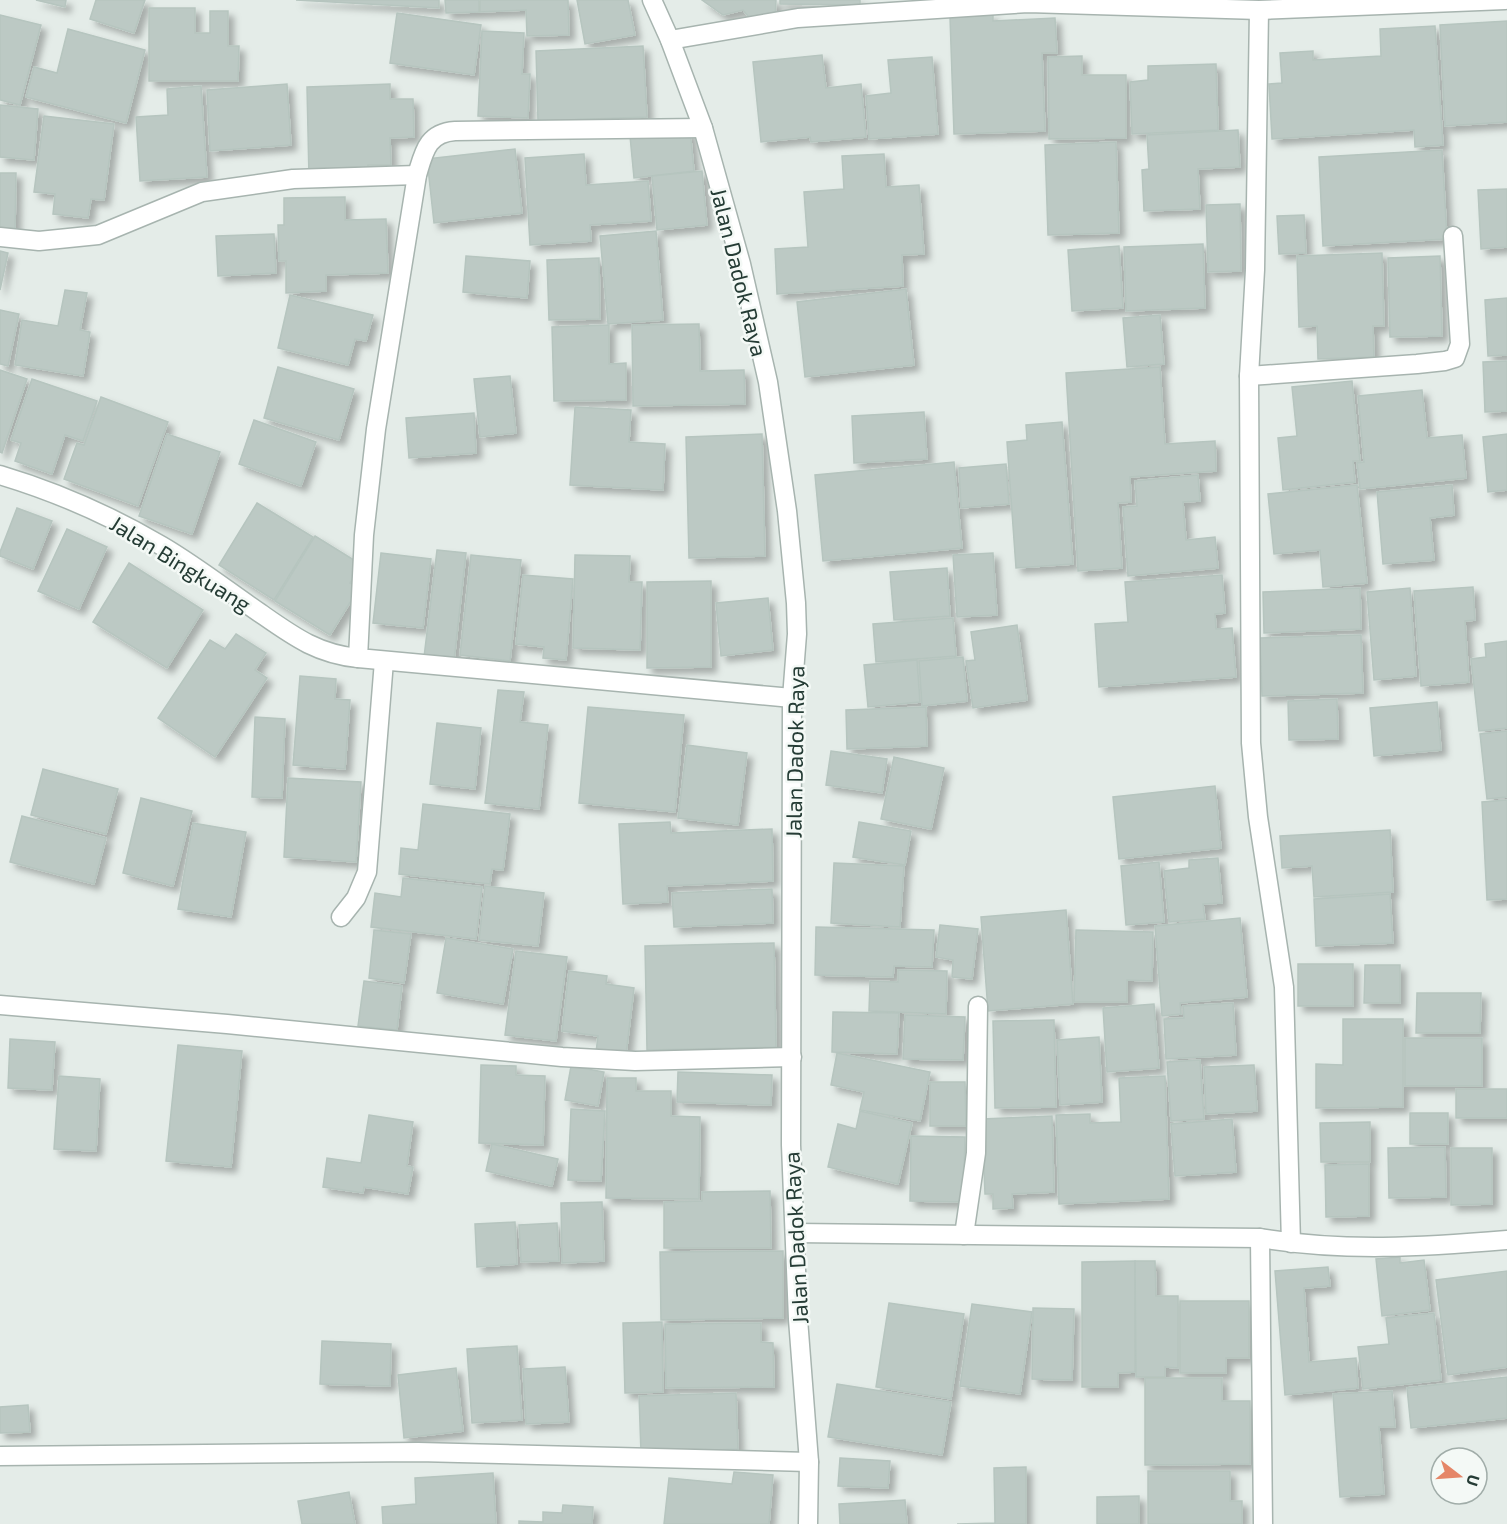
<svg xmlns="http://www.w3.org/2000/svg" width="1507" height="1524" font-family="'Exo 2',sans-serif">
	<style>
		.building { fill: #bcc9c4; stroke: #b6c5bf; stroke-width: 1.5; filter: url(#shadow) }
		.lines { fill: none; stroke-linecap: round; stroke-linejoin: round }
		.street-casing { stroke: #a7b4af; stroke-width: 21 }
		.street { stroke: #fff; stroke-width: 18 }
		.labels { text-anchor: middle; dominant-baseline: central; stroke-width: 5; stroke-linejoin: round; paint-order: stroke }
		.street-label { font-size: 22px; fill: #253c35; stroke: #f4f9f6 }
	</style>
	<defs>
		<filter id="shadow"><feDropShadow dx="5.5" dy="5.5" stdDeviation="3" flood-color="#0004"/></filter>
	</defs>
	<rect width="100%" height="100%" fill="#e4ece8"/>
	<!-- building -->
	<g class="building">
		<polygon points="36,0 66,0 65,7"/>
		<polygon points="96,0 145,0 134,33 90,19"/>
		<polygon points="296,0 439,0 439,8"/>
		<polygon points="445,0 479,0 479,12 446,13"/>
		<polygon points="480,0 568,0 569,35 527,36 526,10 480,12"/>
		<polygon points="577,0 628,0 635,35 585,44"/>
		<polygon points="702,0 776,0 775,18 753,22 743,10 723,15"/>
		<polygon points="780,0 860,0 860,5 780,4"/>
		<polygon points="149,8 195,8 195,33 210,33 210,11 228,11 228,46 239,46 238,81 149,81"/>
		<polygon points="397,13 481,25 474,75 390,63"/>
		<polygon points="0,15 41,25 20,105 0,100"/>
		<polygon points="993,15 993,21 1055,18 1057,53 1042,53 1045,131 954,134 950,17"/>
		<polygon points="1507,21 1507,122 1445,126 1440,25"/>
		<polygon points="1435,26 1443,145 1415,147 1414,130 1272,139 1269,84 1282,83 1280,53 1313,51 1313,60 1381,56 1380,29"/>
		<polygon points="68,29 145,50 126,123 26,97 34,67 57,73"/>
		<polygon points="482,31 524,33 522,74 530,74 528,118 478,116"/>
		<polygon points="643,46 647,117 538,121 536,51"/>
		<polygon points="822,55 826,88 861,84 866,137 811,142 810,137 761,142 753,62"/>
		<polygon points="1082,56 1082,75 1126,75 1126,138 1049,139 1048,57"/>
		<polygon points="932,57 938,134 869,139 866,96 891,93 888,60"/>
		<polygon points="1216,64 1218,130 1132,134 1130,82 1148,80 1148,66"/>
		<polygon points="287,84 291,145 210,151 207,90"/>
		<polygon points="390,84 390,99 413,99 414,137 390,138 391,165 368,165 367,176 309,178 307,87"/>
		<polygon points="201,86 207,177 140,181 136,117 168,115 167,89"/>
		<polygon points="0,105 38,109 34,160 0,157"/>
		<polygon points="44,116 114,124 104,200 91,199 88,218 53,214 55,194 34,192"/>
		<polygon points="690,130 694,171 634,178 630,136"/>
		<polygon points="1238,130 1240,167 1198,169 1200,209 1144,211 1142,170 1149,169 1147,135"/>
		<polygon points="1116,142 1119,233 1048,235 1045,145"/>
		<polygon points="515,149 522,213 434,223 427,159"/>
		<polygon points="1442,150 1447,239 1323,246 1319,157"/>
		<polygon points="584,154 586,185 648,181 651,221 590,225 591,241 530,245 525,158"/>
		<polygon points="884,154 886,187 919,185 924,254 902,255 903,286 777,294 775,249 808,247 804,192 844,189 842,156"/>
		<polygon points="702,171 707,225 657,230 652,176"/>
		<polygon points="0,173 16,173 15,230 0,230"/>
		<polygon points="1507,189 1507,247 1481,249 1478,190"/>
		<polygon points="345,197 345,220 386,219 388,273 326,275 326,291 286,293 286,261 279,261 278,225 284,225 284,198"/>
		<polygon points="1240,204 1241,271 1208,272 1206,205"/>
		<polygon points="1304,215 1306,253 1279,254 1277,216"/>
		<polygon points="656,231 663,320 608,324 600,236"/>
		<polygon points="274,234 276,273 218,276 216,236"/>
		<polygon points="1203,244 1205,308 1126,311 1124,247"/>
		<polygon points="1119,246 1123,308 1072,311 1068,250"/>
		<polygon points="0,251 8,253 0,290"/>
		<polygon points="1382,253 1384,326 1373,326 1374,357 1318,359 1317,326 1299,327 1297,256"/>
		<polygon points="466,256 530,261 527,298 463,292"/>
		<polygon points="1440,256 1442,336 1390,337 1388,258"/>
		<polygon points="599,258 600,319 549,320 547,260"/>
		<polygon points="906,289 914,365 805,377 797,302"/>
		<polygon points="65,290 87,293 80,330 90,332 83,376 15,365 22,320 58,326"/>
		<polygon points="290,295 373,315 366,341 355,339 348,365 278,348"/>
		<polygon points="1507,298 1507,355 1488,356 1485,300"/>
		<polygon points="0,310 19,314 8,366 0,364"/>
		<polygon points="1160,315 1164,364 1127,367 1123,318"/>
		<polygon points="699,324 700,371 744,370 745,404 633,406 632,325"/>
		<polygon points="609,325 609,364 626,363 626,400 554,401 552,327"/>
		<polygon points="1507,361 1507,411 1485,412 1483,362"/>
		<polygon points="278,367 354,389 339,440 264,418"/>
		<polygon points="1160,367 1165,444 1215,441 1216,471 1130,477 1131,502 1118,503 1122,568 1078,571 1066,373"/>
		<polygon points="0,370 27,379 2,453 0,452"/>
		<polygon points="510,376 516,433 480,437 474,379"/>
		<polygon points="32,379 97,401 83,441 65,435 52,474 15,461 21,443 11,440"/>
		<polygon points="1352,381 1360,461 1353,461 1355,482 1283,490 1278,438 1297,436 1292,387"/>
		<polygon points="1422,390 1427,438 1462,435 1466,478 1360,489 1357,463 1364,462 1358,396"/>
		<polygon points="101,397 168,422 138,506 64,479 77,443 84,445"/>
		<polygon points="575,407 631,410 629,442 665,444 663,490 570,485"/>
		<polygon points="924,412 927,459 854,463 852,416"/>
		<polygon points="474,413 476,453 409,458 406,418"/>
		<polygon points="254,420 316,442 301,486 239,464"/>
		<polygon points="1062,422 1073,564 1016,568 1007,442 1027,440 1026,425"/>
		<polygon points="167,434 220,452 192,534 139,516"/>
		<polygon points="762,434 765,556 689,558 686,437"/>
		<polygon points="1507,434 1507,490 1488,492 1483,437"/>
		<polygon points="954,462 962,548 823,561 815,475"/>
		<polygon points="1006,464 1009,504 961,508 959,468"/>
		<polygon points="1198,475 1200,501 1183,502 1186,540 1215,537 1218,568 1128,576 1123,507 1137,506 1135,481"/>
		<polygon points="1357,485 1367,583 1323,587 1320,550 1274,554 1268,494"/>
		<polygon points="1452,485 1454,515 1430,518 1434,560 1383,564 1377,492"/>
		<polygon points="257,503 313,537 274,600 219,565"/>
		<polygon points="17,508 52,521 33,569 0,556 0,552"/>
		<polygon points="67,529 107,547 79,609 38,591"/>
		<polygon points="315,536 362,565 350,583 359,588 330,635 275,601"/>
		<polygon points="437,550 466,553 454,661 424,657"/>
		<polygon points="381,553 431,559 423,628 373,623"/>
		<polygon points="993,553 997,615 957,617 953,555"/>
		<polygon points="471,555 521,560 510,661 460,655"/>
		<polygon points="575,555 630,556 629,582 642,582 640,650 573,648"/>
		<polygon points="129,563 203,610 167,668 93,622"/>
		<polygon points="947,568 950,616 894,620 890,572"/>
		<polygon points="523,575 573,579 566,660 543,658 544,647 516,644"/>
		<polygon points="1222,575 1225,613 1215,614 1216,629 1232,628 1236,677 1099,687 1095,624 1128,622 1125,582"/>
		<polygon points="711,581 711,667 647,668 647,582"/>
		<polygon points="1473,587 1475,620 1465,621 1469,682 1421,686 1414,591"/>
		<polygon points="1360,588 1361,629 1264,633 1263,592"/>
		<polygon points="1410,588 1416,676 1374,680 1367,592"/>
		<polygon points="768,598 773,650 721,656 716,603"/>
		<polygon points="953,618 956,656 876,662 873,624"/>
		<polygon points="1017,625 1027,700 973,708 966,661 975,660 971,632"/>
		<polygon points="236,634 266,653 255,670 267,678 215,757 158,718 210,640 225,649"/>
		<polygon points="1361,635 1363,693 1262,696 1260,638"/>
		<polygon points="1507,641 1507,728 1479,731 1471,659 1486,657 1485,644"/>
		<polygon points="963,657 967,701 922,706 919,661"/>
		<polygon points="917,660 920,702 868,707 864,665"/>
		<polygon points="300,676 336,679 335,699 350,700 345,769 293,765"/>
		<polygon points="498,690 524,692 520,722 548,725 539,809 485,803"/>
		<polygon points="1337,699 1338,739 1289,740 1288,701"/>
		<polygon points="1437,702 1441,750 1374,756 1370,708"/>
		<polygon points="588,707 684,715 675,812 579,803"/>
		<polygon points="926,707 927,746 847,749 846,710"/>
		<polygon points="255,717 285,719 282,798 252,797"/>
		<polygon points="437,723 481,728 475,789 430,784"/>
		<polygon points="1507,731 1507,797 1487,799 1480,734"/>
		<polygon points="687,745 747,753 738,825 678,818"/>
		<polygon points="831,751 887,759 882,793 826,785"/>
		<polygon points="894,757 944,768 931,829 881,819"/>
		<polygon points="43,769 118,789 106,834 31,815"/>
		<polygon points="288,778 361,782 356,862 284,857"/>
		<polygon points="1215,786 1221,848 1119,859 1113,797"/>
		<polygon points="141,798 192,811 173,886 123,873"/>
		<polygon points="1507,800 1507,899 1487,900 1482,802"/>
		<polygon points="423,804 510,814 503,870 492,869 490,884 399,874 401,848 418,850"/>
		<polygon points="22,816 106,838 94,884 10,862"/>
		<polygon points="670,822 671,833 772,829 773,881 667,886 668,902 623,904 619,824"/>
		<polygon points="859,822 911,831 905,865 853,857"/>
		<polygon points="193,823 246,832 231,917 178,909"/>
		<polygon points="1390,830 1393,892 1314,897 1312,866 1282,868 1280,836"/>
		<polygon points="1218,858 1222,903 1203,904 1205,919 1169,922 1164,871 1189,868 1189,860"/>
		<polygon points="1159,862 1164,922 1126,925 1121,866"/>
		<polygon points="834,863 904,866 900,927 831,923"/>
		<polygon points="403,878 482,887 476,939 371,927 375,893 401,897"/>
		<polygon points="485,886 544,893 538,946 479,940"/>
		<polygon points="772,889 773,923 674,927 672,893"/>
		<polygon points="1390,894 1393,943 1316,946 1314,899"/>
		<polygon points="1066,910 1073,1004 988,1011 981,917"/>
		<polygon points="1240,918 1247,997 1180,1003 1181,1014 1162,1016 1155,926"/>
		<polygon points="940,925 978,929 972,979 952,977 953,960 936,957"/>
		<polygon points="816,927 934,930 932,967 894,966 893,977 815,975"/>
		<polygon points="374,930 411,934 404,983 369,978"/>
		<polygon points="1076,930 1153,932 1152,981 1127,980 1127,1002 1074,1002"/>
		<polygon points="446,938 513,949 503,1004 437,993"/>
		<polygon points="774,943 776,1047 647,1050 645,946"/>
		<polygon points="516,951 567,957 556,1041 505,1035"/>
		<rect x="1298" y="964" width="55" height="42"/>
		<polygon points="1365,965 1400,965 1400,1003 1364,1003"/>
		<polygon points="898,970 947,971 946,1014 869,1011 870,981 898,982"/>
		<polygon points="569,971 607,976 606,984 634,988 626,1055 596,1052 598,1036 562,1031"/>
		<polygon points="364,981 402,986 397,1030 358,1026"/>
		<polygon points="1417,993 1481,993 1480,1033 1416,1033"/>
		<polygon points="1233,1003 1236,1055 1166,1059 1164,1019 1184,1018 1183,1006"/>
		<polygon points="1154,1004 1159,1068 1107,1072 1103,1008"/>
		<polygon points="833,1012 899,1013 897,1054 832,1052"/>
		<polygon points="905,1015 965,1017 963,1060 903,1059"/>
		<polygon points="1343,1019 1403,1019 1403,1107 1316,1108 1316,1064 1343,1065"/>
		<polygon points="1054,1020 1056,1107 995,1108 993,1021"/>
		<polygon points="1099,1037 1102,1102 1060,1105 1057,1040"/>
		<rect x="1405" y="1038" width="77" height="48"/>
		<polygon points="10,1039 55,1042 52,1090 8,1088"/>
		<polygon points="178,1045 242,1051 231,1167 166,1161"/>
		<polygon points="837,1053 930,1072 920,1121 860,1110 864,1092 831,1085"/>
		<polygon points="1200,1060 1204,1119 1171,1121 1167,1062"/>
		<polygon points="481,1065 516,1066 516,1075 545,1076 543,1145 479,1143"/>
		<polygon points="1254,1065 1257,1111 1206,1114 1204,1067"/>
		<polygon points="571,1066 604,1072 598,1106 565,1100"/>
		<polygon points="678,1072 772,1075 771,1105 677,1102"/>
		<polygon points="59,1076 100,1079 96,1151 54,1149"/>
		<polygon points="1165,1076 1169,1199 1059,1204 1056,1115 1090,1114 1090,1123 1121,1122 1119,1078"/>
		<polygon points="607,1078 636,1078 636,1091 671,1091 671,1116 700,1117 699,1199 606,1198"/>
		<polygon points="930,1082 965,1082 966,1126 930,1126"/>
		<rect x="1456" y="1089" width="51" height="29"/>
		<polygon points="571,1109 605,1111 601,1181 568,1180"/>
		<polygon points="860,1111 912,1123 898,1184 828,1167 838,1124 856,1129"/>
		<rect x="1410" y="1113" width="38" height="31"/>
		<polygon points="369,1115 413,1122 407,1166 413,1167 408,1194 364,1187 363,1193 323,1187 327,1158 361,1163"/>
		<polygon points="1052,1116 1054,1192 1012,1194 1013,1208 993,1209 993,1194 985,1194 982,1119"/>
		<polygon points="1232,1119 1236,1172 1175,1176 1171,1124"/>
		<polygon points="1370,1122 1370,1162 1321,1162 1320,1123"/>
		<polygon points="911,1136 965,1137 963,1202 910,1201"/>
		<polygon points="492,1144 558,1159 552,1186 486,1171"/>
		<polygon points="1445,1147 1446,1197 1389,1198 1388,1148"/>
		<polygon points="1451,1148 1492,1148 1492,1204 1451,1205"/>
		<polygon points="1369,1164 1369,1216 1326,1217 1325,1165"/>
		<polygon points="770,1191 771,1248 664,1248 664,1202 702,1201 702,1192"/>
		<polygon points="602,1202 604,1261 562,1263 561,1203"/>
		<polygon points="515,1222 517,1264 477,1267 475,1224"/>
		<polygon points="557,1223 559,1261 521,1262 519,1225"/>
		<polygon points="783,1251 783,1318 661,1320 660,1252"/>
		<polygon points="1400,1257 1400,1263 1424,1260 1430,1310 1382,1316 1376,1259"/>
		<polygon points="1135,1261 1135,1372 1118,1373 1118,1387 1082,1387 1082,1262"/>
		<polygon points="1135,1261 1155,1261 1156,1296 1178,1296 1178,1368 1165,1367 1165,1377 1136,1377"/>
		<polygon points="1328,1267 1330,1286 1304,1288 1309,1362 1356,1358 1358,1388 1285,1395 1275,1271"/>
		<polygon points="1507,1271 1507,1367 1448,1375 1436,1280"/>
		<polygon points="1180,1301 1249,1301 1249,1358 1226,1358 1226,1373 1180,1373"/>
		<polygon points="889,1303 964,1314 951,1399 876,1387"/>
		<polygon points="972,1304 1032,1312 1020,1394 960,1386"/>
		<polygon points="1033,1308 1074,1309 1072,1380 1032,1379"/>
		<polygon points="1434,1313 1441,1380 1363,1389 1358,1347 1389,1344 1386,1318"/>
		<polygon points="662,1322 663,1392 625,1393 623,1323"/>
		<polygon points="761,1323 761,1342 773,1343 774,1387 666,1388 665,1324"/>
		<polygon points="322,1341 391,1344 390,1386 320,1384"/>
		<polygon points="517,1346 522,1420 472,1423 467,1349"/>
		<polygon points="565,1367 569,1422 526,1424 523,1369"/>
		<polygon points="456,1368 463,1431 404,1438 398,1375"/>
		<polygon points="1507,1377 1507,1418 1411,1428 1407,1388"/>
		<polygon points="1145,1378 1222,1378 1222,1401 1250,1401 1250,1464 1145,1465"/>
		<polygon points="837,1384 951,1402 942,1455 828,1437"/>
		<polygon points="1392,1391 1395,1427 1379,1427 1384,1494 1340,1497 1333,1394"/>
		<polygon points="736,1393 738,1449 641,1453 639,1396"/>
		<polygon points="28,1405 30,1432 0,1433 0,1407"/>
		<polygon points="840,1458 890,1461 888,1488 838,1486"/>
		<polygon points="1026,1467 1026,1524 957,1524 995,1523 994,1468"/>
		<polygon points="1148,1471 1230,1471 1230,1501 1242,1501 1242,1524 1148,1524"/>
		<polygon points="734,1472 773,1475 769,1524 664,1524 669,1478 732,1484"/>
		<polygon points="493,1473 496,1524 383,1524 382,1507 416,1504 415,1478"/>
		<polygon points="349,1492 355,1524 302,1524 298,1501"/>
		<polygon points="1139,1496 1139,1524 1097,1524 1097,1497"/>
		<polygon points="905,1500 907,1524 840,1524 839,1504"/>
		<polygon points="563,1505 593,1507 592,1524 519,1524 519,1521 543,1522 543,1512 562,1513"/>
	</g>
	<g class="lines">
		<defs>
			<g id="street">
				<polyline points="652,0 670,40 703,128 741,264 768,382 787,511 796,603 797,634 792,698 791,1145 798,1319 809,1462 808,1524"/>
				<polyline points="1259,10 1255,270 1249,376 1251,743 1258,817 1284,987 1291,1243"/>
				<polyline points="670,40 798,18 1028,3 1259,10 1505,0"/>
				<path d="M703,128l-248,3c-28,2 -31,21 -38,44l-41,254 -12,106 -6,123 434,40"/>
				<polyline points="0,237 39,241 98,235 202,192 293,179 417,175"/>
				<polyline points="1249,376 1417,364 1445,361 1455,358 1460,344 1453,236"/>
				<path d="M0,475c57,17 111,41 162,71 34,20 66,45 98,67 33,23 57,41 98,45"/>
				<polyline points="341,917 356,898 367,872 384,661"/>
				<polyline points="0,1005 227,1024 562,1057 635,1061 792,1057"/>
				<path d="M795,1233l465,5c81,14 165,9 247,2"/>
				<polyline points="964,1235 976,1153 978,1006"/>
				<polyline points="1260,1238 1263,1524"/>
				<polyline points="0,1456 418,1452 809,1462"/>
			</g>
		</defs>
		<!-- street casing -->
		<use href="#street" class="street-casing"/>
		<!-- street -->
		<use href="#street" class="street"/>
	</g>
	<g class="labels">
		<!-- street labels -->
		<g class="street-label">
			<text transform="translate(740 272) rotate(76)">Jalan Dadok Raya</text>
			<text transform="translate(181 563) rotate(32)">Jalan Bingkuang</text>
			<text transform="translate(794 752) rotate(-89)">Jalan Dadok Raya</text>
			<text transform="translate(795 1238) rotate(-93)">Jalan Dadok Raya</text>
		</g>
	</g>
	<!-- north arrow -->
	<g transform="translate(1459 1476) rotate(107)"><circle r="28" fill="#f4f9f6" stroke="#a1ada9" stroke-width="1.5"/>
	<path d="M0-4.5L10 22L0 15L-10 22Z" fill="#e58668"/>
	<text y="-9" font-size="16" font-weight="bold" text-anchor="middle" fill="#253c35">U</text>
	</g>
</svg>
